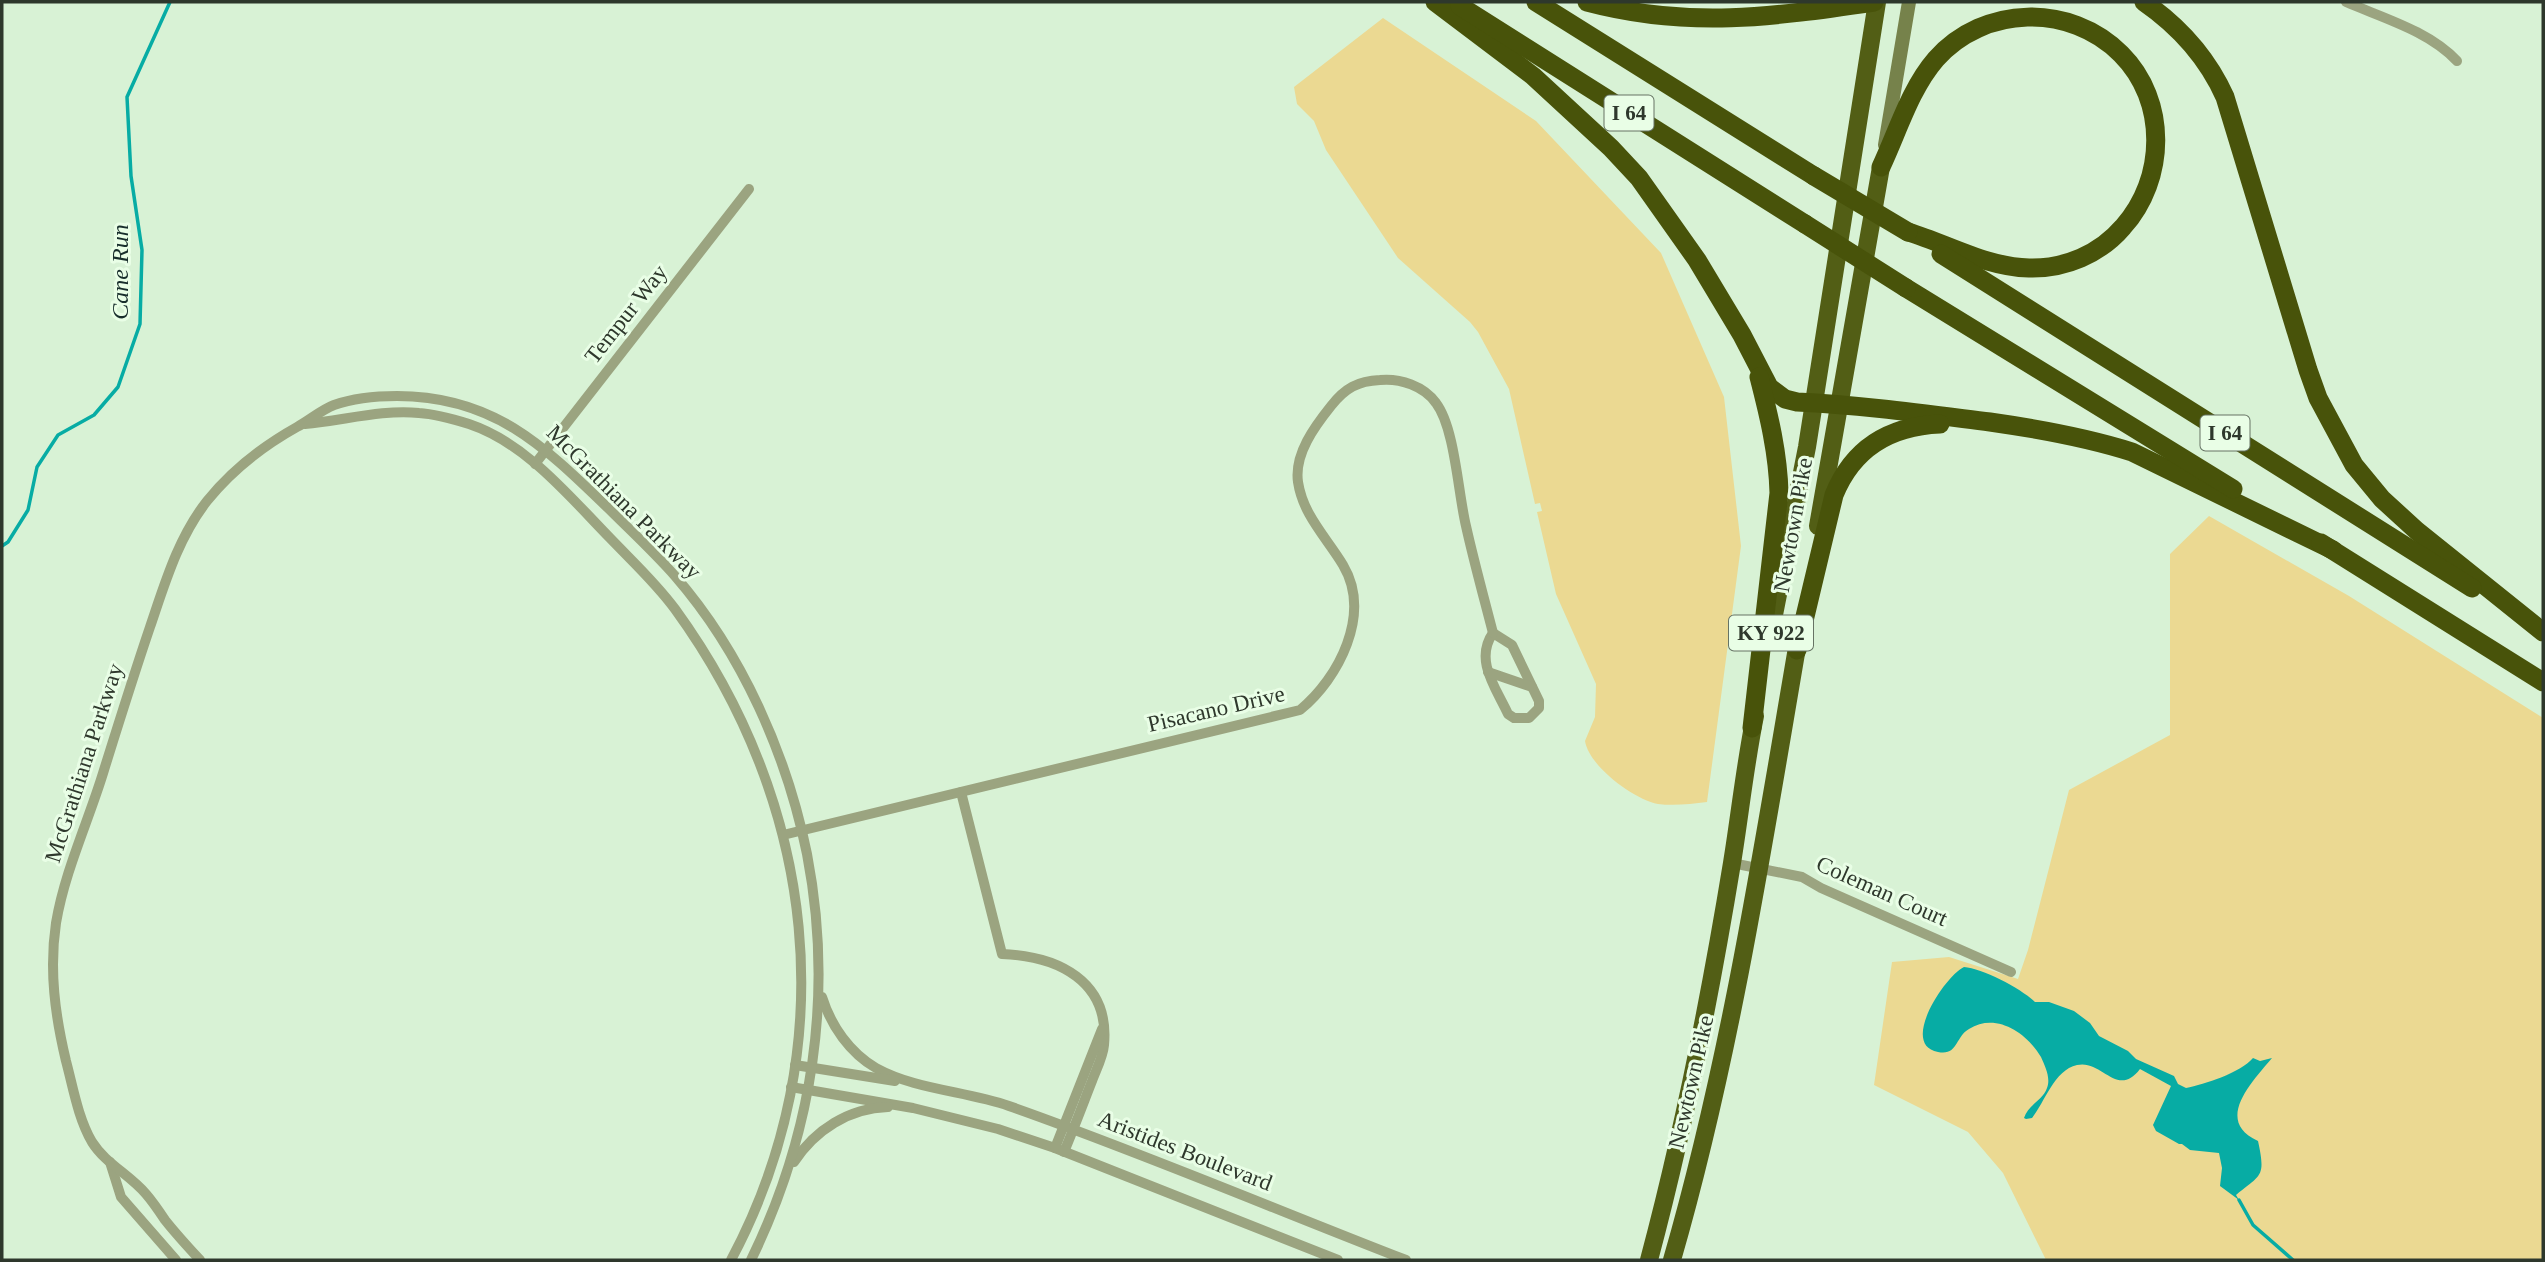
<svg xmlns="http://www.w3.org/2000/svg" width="2545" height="1262" font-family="Georgia,serif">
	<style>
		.green { fill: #ebd992 }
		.water { fill: #07aca4 }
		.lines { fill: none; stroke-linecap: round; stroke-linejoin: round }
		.stream { stroke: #07aca4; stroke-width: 3.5 }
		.minor { stroke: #9ba480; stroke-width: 10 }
		.secondary { stroke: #76824b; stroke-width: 14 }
		.trunk { stroke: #525e15; stroke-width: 18 }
		.motorway { stroke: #48530a; stroke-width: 19 }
		.motorway-bridge { stroke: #48530a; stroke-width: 19 }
		.labels { text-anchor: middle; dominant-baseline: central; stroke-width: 6; stroke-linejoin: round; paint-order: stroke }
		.shield { fill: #e9fee6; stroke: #667364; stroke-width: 2 }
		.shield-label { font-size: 21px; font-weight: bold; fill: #2e382c }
		.street-label { font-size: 23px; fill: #2e382c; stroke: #e9fee6 }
		.water-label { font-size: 24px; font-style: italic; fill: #182e2c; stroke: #e9fee6 }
	</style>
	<rect width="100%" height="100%" fill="#d8f2d5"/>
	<!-- green -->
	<g class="green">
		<path d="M1383,18l153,103 125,132 63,144 17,149 -34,256c-16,2 -33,4 -49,2 -25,-5 -69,-38 -73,-63l10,-24 1,-33 -40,-90 -19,-82 5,-1 -2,-8 -5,1 -26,-115 -31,-57 -8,-10 -72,-64 -72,-108 -12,-29 -17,-17 -3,-17z"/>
		<polygon points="2209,516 2349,596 2543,718 2543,1260 2046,1260 2003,1173 1968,1132 1874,1085 1892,962 1949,957 2018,979 2028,950 2069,790 2170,735 2170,554"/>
	</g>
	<!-- water -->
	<path class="water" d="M1964,967c18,1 58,22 71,35h14l25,9 16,12 9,13 29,15 8,8 38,17 4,8 8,4c19,-4 54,-15 67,-30l7,3 12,-3c-19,23 -59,63 -14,83 8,37 3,33 -22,54l3,5 -19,-14 2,-18 -3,-15 -29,-3 -8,-6h-3l-23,-13 -3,-6 18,-39 -31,-17c-23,30 -38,-10 -63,-4 -23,5 -32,37 -45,53l-6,1 -2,-1c4,-13 19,-18 23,-30 4,-10 -2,-22 -6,-31 -14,-24 -45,-45 -72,-28 -14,8 -11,27 -31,23 -39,-7 7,-76 26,-85z"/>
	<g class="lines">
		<!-- stream -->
		<g class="stream">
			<polyline points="2,546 8,542 28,510 37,467 58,435 94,415 118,387 140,324 142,250 131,176 127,97 170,2"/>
			<polyline points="2239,1200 2253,1225 2293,1260"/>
		</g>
		<!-- minor -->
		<g class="minor">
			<path d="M2346,2c37,16 83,29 111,59"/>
			<path d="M305,424c37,-3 77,-15 114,-11 16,1 34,6 50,11 57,19 100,72 141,114 22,23 46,45 65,71 141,194 170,437 56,651"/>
			<polyline points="535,464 749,189"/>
			<path d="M1493,633l19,12 27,56v7l-10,10h-15l-6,-4c-12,-26 -34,-54 -15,-81z"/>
			<polyline points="1488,672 1532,687"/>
			<path d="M961,792l41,162c56,2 108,27 102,91 -1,12 -8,25 -12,36 -9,23 -18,47 -28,71"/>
			<path d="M783,835l517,-125c39,-32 72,-96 43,-145 -17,-28 -40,-50 -45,-83 -4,-28 17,-56 33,-76 14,-18 27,-25 49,-26 20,-2 44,6 56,23 19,25 22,90 30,123 8,36 18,72 27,107"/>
			<polyline points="1732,863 1802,877 1821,888 2011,972"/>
			<path d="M822,997c9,29 28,56 54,71 40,22 90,23 133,38 134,47 265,103 397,154"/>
			<polyline points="795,1065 895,1081"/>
			<polyline points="791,1087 913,1108 998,1129 1055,1148 1338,1260"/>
			<polyline points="1055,1148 1102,1029"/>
			<polyline points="110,1162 121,1197 176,1260"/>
			<path d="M794,1162c21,-32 55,-54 94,-55"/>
			<path d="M200,1260c-12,-13 -24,-26 -35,-40 -6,-9 -12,-18 -19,-26 -16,-19 -41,-31 -54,-52 -14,-24 -19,-55 -26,-81 -11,-46 -17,-91 -10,-138 9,-53 33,-103 48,-153 15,-48 30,-96 46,-143 15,-44 28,-89 57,-126 25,-31 56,-55 90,-74 13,-7 24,-17 37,-22 20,-7 42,-9 63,-9 96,0 146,49 211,112 22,22 46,44 67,68 67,77 112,179 132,278 27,140 6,279 -56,406"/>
		</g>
		<!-- secondary -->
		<polyline class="secondary" points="1885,145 1909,2"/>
		<!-- trunk -->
		<g class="trunk">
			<polyline points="1818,526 1881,167"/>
			<polyline points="1771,630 1807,447 1877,2"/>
			<path d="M1649,1260c35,-131 61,-263 83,-397 8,-49 13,-98 23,-147"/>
			<path d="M1672,1260c59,-204 91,-415 127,-624"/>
		</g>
		<!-- motorway -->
		<g class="motorway">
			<path d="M1435,2l98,74 78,72 28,30 58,82 45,75 27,52 16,12 12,3c65,3 129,12 193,20 49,7 95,15 142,30l201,98"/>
			<polyline points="1536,2 1814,176"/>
			<path d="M1587,2c102,27 185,15 287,0"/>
			<path d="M2144,2c36,25 63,55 81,95l83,273 10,28 36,67 28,34 35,32 126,101"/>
			<polyline points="1460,6 1805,224"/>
			<path d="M1881,167c17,-36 29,-78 55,-108 48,-54 134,-56 185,-5 47,47 45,125 2,173 -23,27 -58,42 -94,41 -43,-1 -81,-24 -121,-36"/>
			<polyline points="1941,254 2472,588"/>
			<polyline points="1906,288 2233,489"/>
			<polyline points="2321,543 2543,682"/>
			<path d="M1797,650l37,-155c19,-47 56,-69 106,-71"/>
			<path d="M1752,728l27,-235c-1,-40 -10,-77 -20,-116"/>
		</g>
		<!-- motorway-bridge -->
		<g class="motorway-bridge">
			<polyline points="1814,176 1908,232"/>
			<polyline points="1805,224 1906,288"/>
		</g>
	</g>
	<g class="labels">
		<!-- shield labels -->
		<g class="shield">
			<rect x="1604.5" y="95.5" width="49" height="35" rx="5"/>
			<rect x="2200.5" y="415.5" width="49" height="35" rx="5"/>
			<rect x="1729" y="615.5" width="84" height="35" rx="5"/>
		</g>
		<g class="shield-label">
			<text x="1629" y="113">I 64</text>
			<text x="2225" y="433">I 64</text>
			<text x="1771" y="633">KY 922</text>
		</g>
		<!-- street labels -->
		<g class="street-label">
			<text transform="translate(626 314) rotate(-52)">Tempur Way</text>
			<text transform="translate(624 502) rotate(45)">McGrathiana Parkway</text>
			<text transform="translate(1793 525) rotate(-80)">Newtown Pike</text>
			<text transform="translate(1216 709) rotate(-13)">Pisacano Drive</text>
			<text transform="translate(84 763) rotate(-72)">McGrathiana Parkway</text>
			<text transform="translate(1882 891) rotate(24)">Coleman Court</text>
			<text transform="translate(1691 1082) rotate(-77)">Newtown Pike</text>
			<text transform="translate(1185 1151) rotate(21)">Aristides Boulevard</text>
		</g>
		<!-- water labels -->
		<g class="water-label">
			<text transform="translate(120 272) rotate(-90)">Cane Run</text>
		</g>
	</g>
	<!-- border -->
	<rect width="2545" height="1262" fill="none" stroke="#2e382c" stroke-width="7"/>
</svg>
